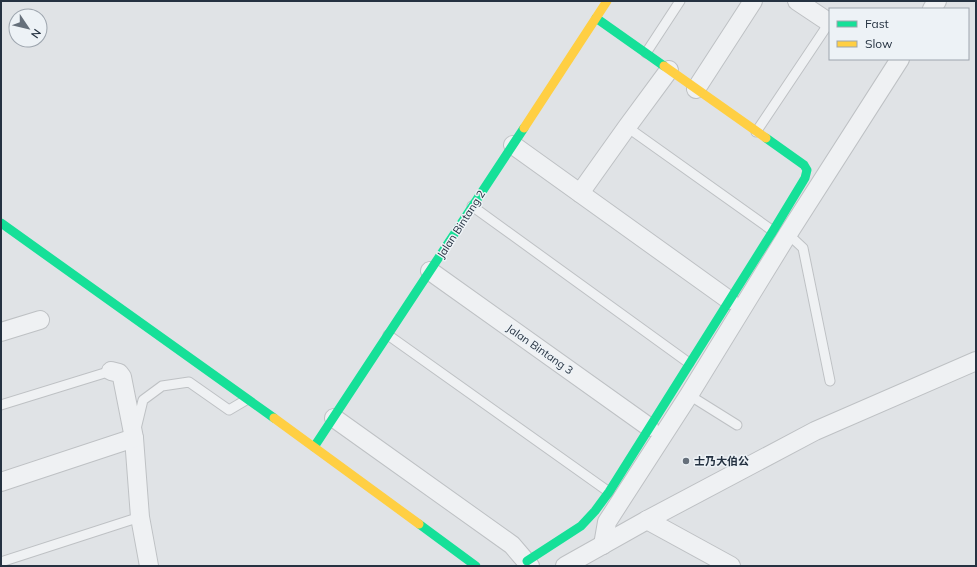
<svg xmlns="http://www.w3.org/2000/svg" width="977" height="567" font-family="Mulish,'Noto Sans SC',sans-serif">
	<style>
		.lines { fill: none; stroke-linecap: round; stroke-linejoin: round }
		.lane-casing { stroke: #bec1c4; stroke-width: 11 }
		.street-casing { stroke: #bec1c4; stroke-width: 20 }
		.lane { stroke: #eff1f3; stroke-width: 9 }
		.street { stroke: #eff1f3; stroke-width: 18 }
		.fast { stroke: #16e098; stroke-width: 9 }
		.slow { stroke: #ffcf43; stroke-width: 9 }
		.poi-dot { fill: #66707b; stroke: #edf2f6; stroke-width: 1.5 }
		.labels { text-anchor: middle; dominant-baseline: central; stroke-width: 3; stroke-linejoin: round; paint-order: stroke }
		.street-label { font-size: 11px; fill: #253241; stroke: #edf2f6 }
		.poi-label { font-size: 11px; font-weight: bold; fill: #253241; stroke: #edf2f6; text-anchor: start }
	</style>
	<rect width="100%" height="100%" fill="#e0e3e6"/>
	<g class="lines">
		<defs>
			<g id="lane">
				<polyline points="646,53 680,1"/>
				<polyline points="627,127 773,231"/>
				<polyline points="756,132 825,29 824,19"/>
				<polyline points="472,206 689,363"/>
				<polyline points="788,234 803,248 830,381"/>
				<polyline points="388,335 609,492"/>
				<polyline points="689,395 737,425"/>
				<polyline points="1,405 111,371"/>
				<polyline points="136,429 143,400 162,386 189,382 229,410 246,400"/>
				<polyline points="1,562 140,517"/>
			</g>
			<g id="street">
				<polyline points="797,1 824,19"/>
				<polyline points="932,9 937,1"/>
				<polyline points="696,89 753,1"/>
				<polyline points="513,145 729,300"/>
				<polyline points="580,193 627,127 669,70"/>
				<polyline points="430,271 649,427"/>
				<polyline points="1,332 40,320"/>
				<polyline points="111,371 119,373 122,377 134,438 140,517 149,566"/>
				<polyline points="334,418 512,545 530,566"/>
				<polyline points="1,482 134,438"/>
				<polyline points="647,520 731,566"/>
				<polyline points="603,545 607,522 689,395 788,234 900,59"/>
				<polyline points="565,566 647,520 815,431 976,361"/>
			</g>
		</defs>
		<!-- lane casing -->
		<use href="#lane" class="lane-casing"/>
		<!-- street casing -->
		<use href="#street" class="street-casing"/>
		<!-- lane -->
		<use href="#lane" class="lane"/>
		<!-- street -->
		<use href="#street" class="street"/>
		<!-- fast -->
		<g class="fast">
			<polyline points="596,18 664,66"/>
			<polyline points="1,223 274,418"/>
			<polyline points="314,447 524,128"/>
			<polyline points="419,524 476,566"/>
			<polyline points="527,561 581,526 595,511 609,492 773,231 805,178 807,170 804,165 766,138"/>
		</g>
		<!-- slow -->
		<g class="slow">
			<polyline points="664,66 766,138"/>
			<polyline points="524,128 607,1"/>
			<polyline points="274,418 419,524"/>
		</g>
	</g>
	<!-- markers -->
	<circle class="poi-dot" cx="686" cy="461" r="4"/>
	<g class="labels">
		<!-- street labels -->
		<g class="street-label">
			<text transform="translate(461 224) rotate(-57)">Jalan Bintang 2</text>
			<text transform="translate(540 349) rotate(35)">Jalan Bintang 3</text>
		</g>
		<!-- poi labels -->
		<g class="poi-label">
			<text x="694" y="461">士乃大伯公</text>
		</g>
	</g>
	<!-- border -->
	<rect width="977" height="567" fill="none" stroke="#253241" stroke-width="4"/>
	<!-- legend -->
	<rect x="829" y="8" width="140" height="52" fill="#edf2f6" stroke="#9da5ae"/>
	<rect x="837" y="21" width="20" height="6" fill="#16e098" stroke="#9da5ae"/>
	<text x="865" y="28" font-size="12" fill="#253241">Fast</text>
	<rect x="837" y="41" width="20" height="6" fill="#ffcf43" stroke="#9da5ae"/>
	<text x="865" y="48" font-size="12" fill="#253241">Slow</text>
	<!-- north arrow -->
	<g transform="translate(28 28) rotate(125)"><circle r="19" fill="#edf2f6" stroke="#9da5ae"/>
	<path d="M0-3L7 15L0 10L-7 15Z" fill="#66707b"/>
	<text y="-6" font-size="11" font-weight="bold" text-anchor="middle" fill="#253241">N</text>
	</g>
</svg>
